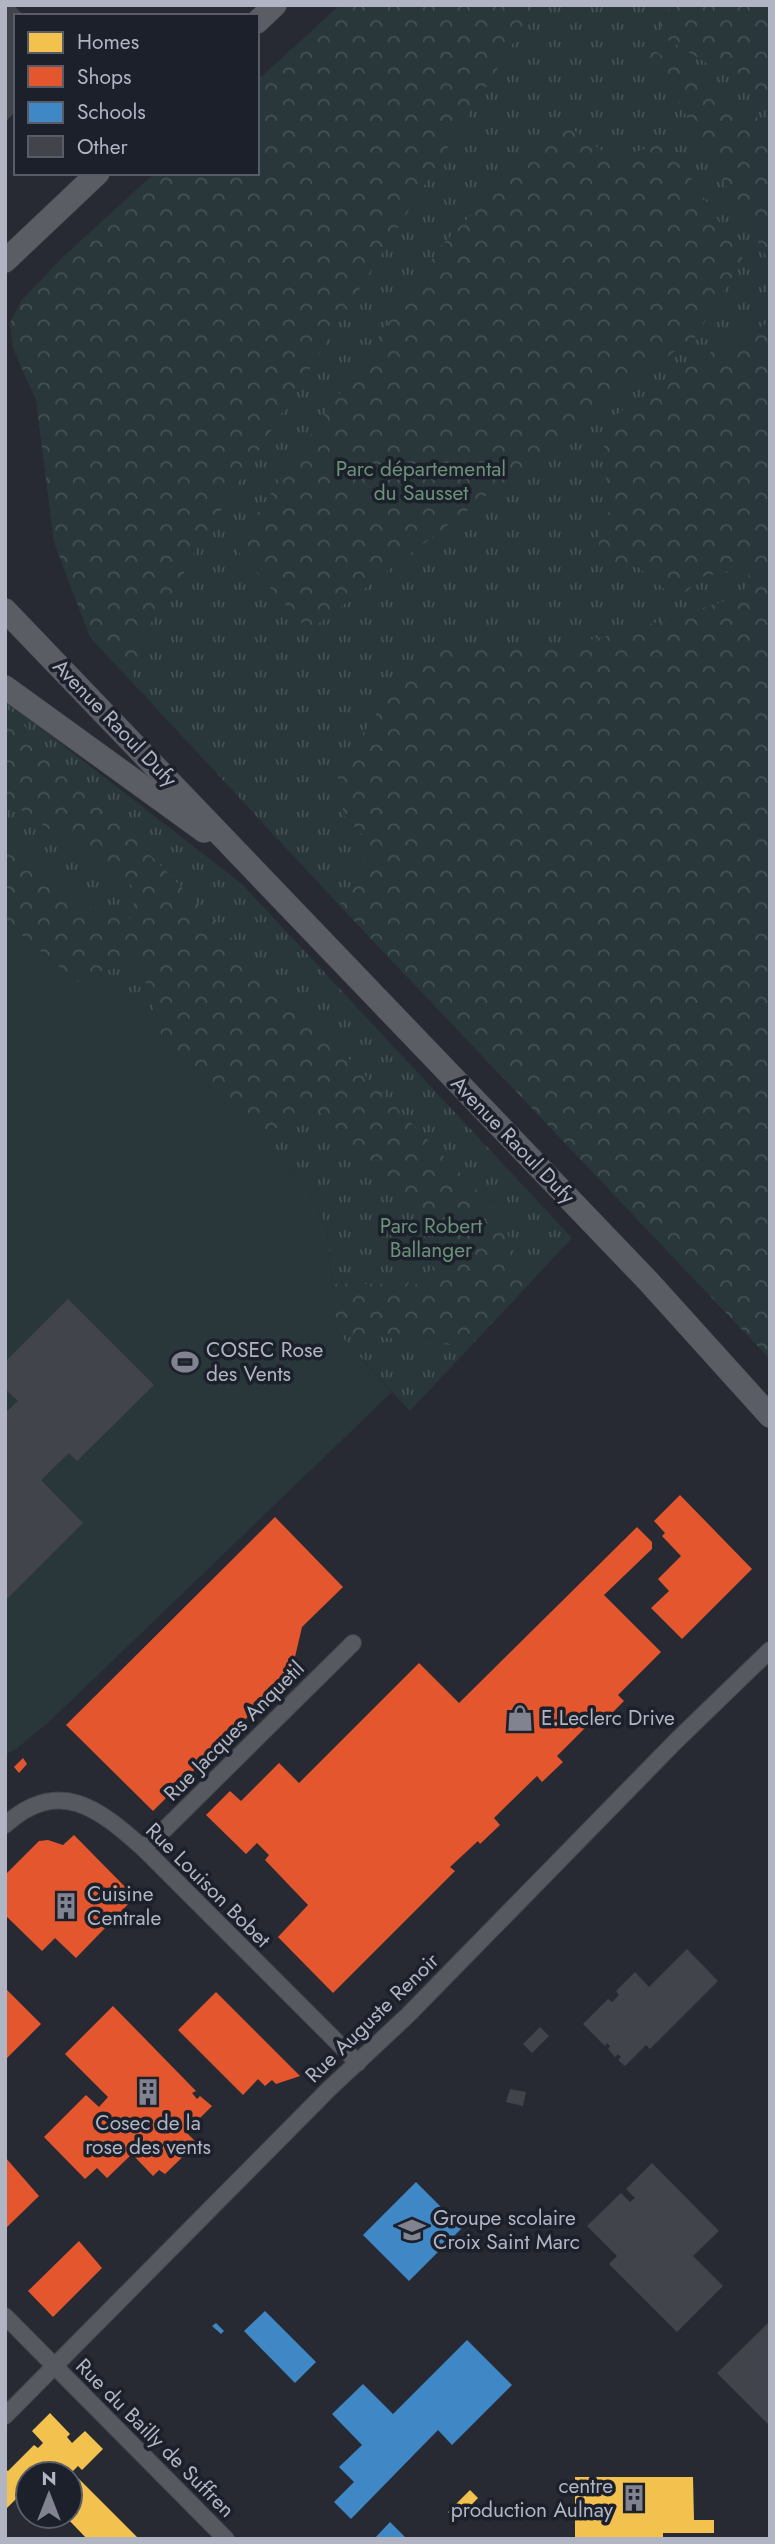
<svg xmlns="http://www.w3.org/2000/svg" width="775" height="2544" font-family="Jost,sans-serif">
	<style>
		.grass { fill: url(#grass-tufts) }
		.forest { fill: url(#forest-crowns) }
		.garden { fill: #29363a }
		.homes { fill: #f2c14e }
		.shops { fill: #e4572e }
		.schools { fill: #3f88c5 }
		.building { fill: #41444a }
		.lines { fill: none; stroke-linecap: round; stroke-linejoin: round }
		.minor-casing { stroke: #43454b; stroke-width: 18 }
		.secondary-casing { stroke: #45474f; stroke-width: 24 }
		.minor { stroke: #565960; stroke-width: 16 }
		.secondary { stroke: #5b5d64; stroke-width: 23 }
		.labels { text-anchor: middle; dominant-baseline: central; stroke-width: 7; stroke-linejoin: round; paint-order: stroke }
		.park-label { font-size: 21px; fill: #6b9179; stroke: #1c202b }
		.street-label { font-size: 21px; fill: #b1b5c3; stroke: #1c202b }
		.poi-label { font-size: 21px; fill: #b1b5c3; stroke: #1c202b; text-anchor: start }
	</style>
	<defs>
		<pattern id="grass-tufts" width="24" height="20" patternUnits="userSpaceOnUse" patternTransform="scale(1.75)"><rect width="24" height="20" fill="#29363a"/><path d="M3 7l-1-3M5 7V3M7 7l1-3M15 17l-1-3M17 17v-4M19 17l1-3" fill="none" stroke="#465155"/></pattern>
		<pattern id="forest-crowns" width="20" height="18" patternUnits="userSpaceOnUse" patternTransform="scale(1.75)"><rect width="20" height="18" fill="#29363a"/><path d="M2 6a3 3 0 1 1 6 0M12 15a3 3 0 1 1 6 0" fill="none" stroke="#465155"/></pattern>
	</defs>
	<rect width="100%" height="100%" fill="#272a32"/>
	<!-- grass -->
	<g class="grass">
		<polygon points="340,5 770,5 770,1359 339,905 90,637 54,542 36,400 13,348 10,323 22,300 62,258 155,173 257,173 257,81"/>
		<polygon points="5,700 242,884 572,1238 410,1411 337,1332 326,1225 304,1183 98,972 5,921"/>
	</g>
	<!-- forest -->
	<g class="forest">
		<polygon points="340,5 537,5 197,549 175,589 145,631 131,681 90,637 54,542 36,400 13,348 10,323 22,300 62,258 155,173 257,173 257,81"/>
		<polygon points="674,5 770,5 770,101 663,37 659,20"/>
		<polygon points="642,47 649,47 735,105 770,125 770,263 678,101 649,63"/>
		<polygon points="568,126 608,155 638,151 668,142 743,259 695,338 632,380 595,413 309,631 234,547 442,245 491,195"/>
		<polygon points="770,322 770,1359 339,905 356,884 349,871 353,862 372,860 369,841 344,816 337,770 375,716 396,677 443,643 506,649 575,643 625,632 731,599 748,586 749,566 702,577 685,593 668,592 637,566 608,571 598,557 600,533 613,502 603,469 604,446 611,418 714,350"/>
		<polygon points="5,706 502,1216 525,1288 469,1347 337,1332 332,1284 418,1284 444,1254 422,1216 314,1106 318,1114 257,1135 162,1038 140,963 98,972 77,983 5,921 5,838 96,912 132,918 135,888 5,799"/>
	</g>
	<!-- garden -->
	<polygon class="garden" points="5,921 77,982 98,972 304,1183 326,1225 337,1332 392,1392 49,1722 16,1749 5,1755"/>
	<!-- homes -->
	<g class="homes">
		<polygon points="50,2413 70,2434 67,2437 72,2443 85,2431 103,2449 82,2470 78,2466 72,2472 139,2539 87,2539 65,2516 70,2516 72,2508 70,2506 70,2474 46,2474 44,2472 42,2474 28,2474 28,2487 5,2510 5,2469 8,2471 34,2445 38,2448 43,2443 32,2431"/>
		<polygon points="575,2477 693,2477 694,2520 714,2520 714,2533 663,2533 663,2539 575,2539"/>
		<polygon points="470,2490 478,2498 456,2521 448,2512"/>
	</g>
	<!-- shops -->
	<g class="shops">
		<polygon points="680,1495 752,1569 682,1639 651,1608 669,1591 658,1579 681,1556 662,1536 665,1533 654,1521"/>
		<polygon points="275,1517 343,1587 302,1627 291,1674 153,1811 66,1725"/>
		<polygon points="637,1527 652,1542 652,1549 604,1595 661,1652 618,1695 624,1701 605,1720 598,1715 557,1756 563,1762 542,1782 537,1776 494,1818 500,1825 480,1844 478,1841 450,1867 455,1871 333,1993 278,1937 308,1905 265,1860 269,1855 257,1843 246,1854 206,1815 230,1791 241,1801 279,1763 299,1783 419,1663 459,1703"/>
		<polygon points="23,1758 27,1764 19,1773 14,1767"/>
		<polygon points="74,1835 135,1897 76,1958 55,1938 42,1951 5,1915 5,1875 39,1841 48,1840 63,1845"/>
		<polygon points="5,1988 41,2024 5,2060"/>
		<polygon points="216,1992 300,2076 276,2084 272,2080 265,2086 258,2079 243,2095 178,2030"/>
		<polygon points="113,2006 196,2091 192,2093 197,2099 200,2096 212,2106 186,2132 197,2143 165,2174 159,2170 153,2176 132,2154 107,2178 97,2168 85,2179 44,2137 86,2095 99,2107 108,2097 65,2054"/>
		<polygon points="5,2157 39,2196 5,2229"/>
		<polygon points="79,2241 102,2268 53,2317 28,2291"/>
	</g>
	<!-- schools -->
	<g class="schools">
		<polygon points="416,2182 462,2228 409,2281 363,2235"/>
		<polygon points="265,2311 316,2362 295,2383 244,2331"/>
		<polygon points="216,2323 224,2331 221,2334 212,2326"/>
		<polygon points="467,2340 512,2385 452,2445 438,2430 351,2519 334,2502 354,2482 339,2467 362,2445 332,2414 363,2384 393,2414"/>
		<polygon points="390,2522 407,2539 374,2539"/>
	</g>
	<!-- building -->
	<g class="building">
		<polygon points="5,5 14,5 24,16 16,16 16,111 5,122"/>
		<polygon points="68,1299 154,1385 77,1461 69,1453 41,1480 83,1523 5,1601 5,1413 18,1401 5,1389 5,1362"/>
		<polygon points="687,1949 718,1981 650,2049 646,2045 625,2066 618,2060 621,2057 618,2054 615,2057 608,2049 610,2046 607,2043 605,2046 583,2024 608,1999 612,2002 619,1995 616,1991 635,1972 649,1987"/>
		<polygon points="540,2027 549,2036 532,2053 523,2044"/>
		<polygon points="510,2089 526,2092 523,2106 506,2102"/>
		<polygon points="652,2163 719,2231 693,2256 723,2286 677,2332 609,2264 617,2256 587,2226 621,2193 630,2202 635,2198 626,2189"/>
		<polygon points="770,2321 770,2426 717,2373"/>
	</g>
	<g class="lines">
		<defs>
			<g id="minor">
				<path d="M5,1825c54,-49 94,-16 138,23l215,215"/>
				<polyline points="143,1848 165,1829 353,1643"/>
				<polyline points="5,2316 226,2539"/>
				<polyline points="5,2416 329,2089 408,2015 676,1741 770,1650"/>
			</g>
			<g id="secondary">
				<polyline points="257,22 275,5"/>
				<polyline points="5,261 98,173"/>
				<polyline points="5,610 649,1282 770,1416"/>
				<polyline points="5,687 204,831"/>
			</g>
		</defs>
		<!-- minor casing -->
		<use href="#minor" class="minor-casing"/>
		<!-- secondary casing -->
		<use href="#secondary" class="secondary-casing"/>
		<!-- minor -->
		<use href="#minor" class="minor"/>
		<!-- secondary -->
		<use href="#secondary" class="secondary"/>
	</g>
	<!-- icons -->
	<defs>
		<symbol id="stadium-bare" viewBox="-9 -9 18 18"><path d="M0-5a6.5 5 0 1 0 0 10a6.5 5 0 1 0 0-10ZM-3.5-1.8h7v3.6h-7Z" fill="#818490" stroke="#1c202b" stroke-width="2.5" paint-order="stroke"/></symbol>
		<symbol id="shop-bare" viewBox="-9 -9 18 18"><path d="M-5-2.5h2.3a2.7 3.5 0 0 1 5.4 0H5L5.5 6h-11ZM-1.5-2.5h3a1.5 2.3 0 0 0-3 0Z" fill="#818490" stroke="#1c202b" stroke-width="2.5" paint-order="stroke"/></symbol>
		<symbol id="building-bare" viewBox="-9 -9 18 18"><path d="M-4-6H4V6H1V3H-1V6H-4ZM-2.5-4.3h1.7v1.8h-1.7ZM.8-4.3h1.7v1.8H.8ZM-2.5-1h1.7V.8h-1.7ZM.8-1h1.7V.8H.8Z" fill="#818490" stroke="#1c202b" stroke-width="2.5" paint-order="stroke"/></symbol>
		<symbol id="school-bare" viewBox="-9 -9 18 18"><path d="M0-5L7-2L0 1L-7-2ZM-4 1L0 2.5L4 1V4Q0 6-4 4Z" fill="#818490" stroke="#1c202b" stroke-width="2.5" paint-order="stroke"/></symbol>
	</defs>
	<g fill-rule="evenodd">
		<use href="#stadium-bare" x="166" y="1343" width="38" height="38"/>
		<use href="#shop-bare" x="501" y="1699" width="38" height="38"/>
		<use href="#building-bare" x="47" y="1887" width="38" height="38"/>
		<use href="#building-bare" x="129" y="2073" width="38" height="38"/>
		<use href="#school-bare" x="393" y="2211" width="38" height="38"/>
		<use href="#building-bare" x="615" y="2479" width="38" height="38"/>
	</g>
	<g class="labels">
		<!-- park labels -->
		<g class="park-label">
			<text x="421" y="469">Parc départemental<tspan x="421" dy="24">du Sausset</tspan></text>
			<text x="431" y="1226">Parc Robert<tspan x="431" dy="24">Ballanger</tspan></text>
		</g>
		<!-- street labels -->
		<g class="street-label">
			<text transform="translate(115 723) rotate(46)">Avenue Raoul Dufy</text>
			<text transform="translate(513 1140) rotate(46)">Avenue Raoul Dufy</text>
			<text transform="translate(234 1731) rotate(-45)">Rue Jacques Anquetil</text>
			<text transform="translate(208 1885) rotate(45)">Rue Louison Bobet</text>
			<text transform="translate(372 2018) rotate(-44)">Rue Auguste Renoir</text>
			<text transform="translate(155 2438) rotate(45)">Rue du Bailly de Suffren</text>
		</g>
		<!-- poi labels -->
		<g class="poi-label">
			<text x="206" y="1350">COSEC Rose<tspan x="206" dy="24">des Vents</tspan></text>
			<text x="541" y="1718">E.Leclerc Drive</text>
			<text x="87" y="1894">Cuisine<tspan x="87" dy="24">Centrale</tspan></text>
			<text x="148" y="2123" text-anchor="middle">Cosec de la<tspan x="148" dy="24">rose des vents</tspan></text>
			<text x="433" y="2218">Groupe scolaire<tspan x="433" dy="24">Croix Saint Marc</tspan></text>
			<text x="613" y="2486" text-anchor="end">centre<tspan x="613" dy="24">production Aulnay</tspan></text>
		</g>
	</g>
	<!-- border -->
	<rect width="775" height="2544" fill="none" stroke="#b1b5c3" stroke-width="14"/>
	<!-- legend -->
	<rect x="14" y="14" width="245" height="161" fill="#1c202b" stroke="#585c68" stroke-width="2"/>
	<rect x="28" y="32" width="35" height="21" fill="#f2c14e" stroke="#585c68" stroke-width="2"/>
	<text x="77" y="49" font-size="21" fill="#b1b5c3">Homes</text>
	<rect x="28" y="66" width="35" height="21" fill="#e4572e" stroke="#585c68" stroke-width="2"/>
	<text x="77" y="84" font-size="21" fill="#b1b5c3">Shops</text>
	<rect x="28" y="102" width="35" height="21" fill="#3f88c5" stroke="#585c68" stroke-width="2"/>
	<text x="77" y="119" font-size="21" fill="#b1b5c3">Schools</text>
	<rect x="28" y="136" width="35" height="21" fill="#41444a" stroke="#585c68" stroke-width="2"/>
	<text x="77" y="154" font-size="21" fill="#b1b5c3">Other</text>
	<!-- north arrow -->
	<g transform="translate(49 2495)"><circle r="33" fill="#1c202b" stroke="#585c68" stroke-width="2"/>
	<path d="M0-5L12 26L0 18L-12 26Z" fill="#818490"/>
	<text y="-10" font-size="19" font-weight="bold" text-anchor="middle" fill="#b1b5c3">N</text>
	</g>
</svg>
